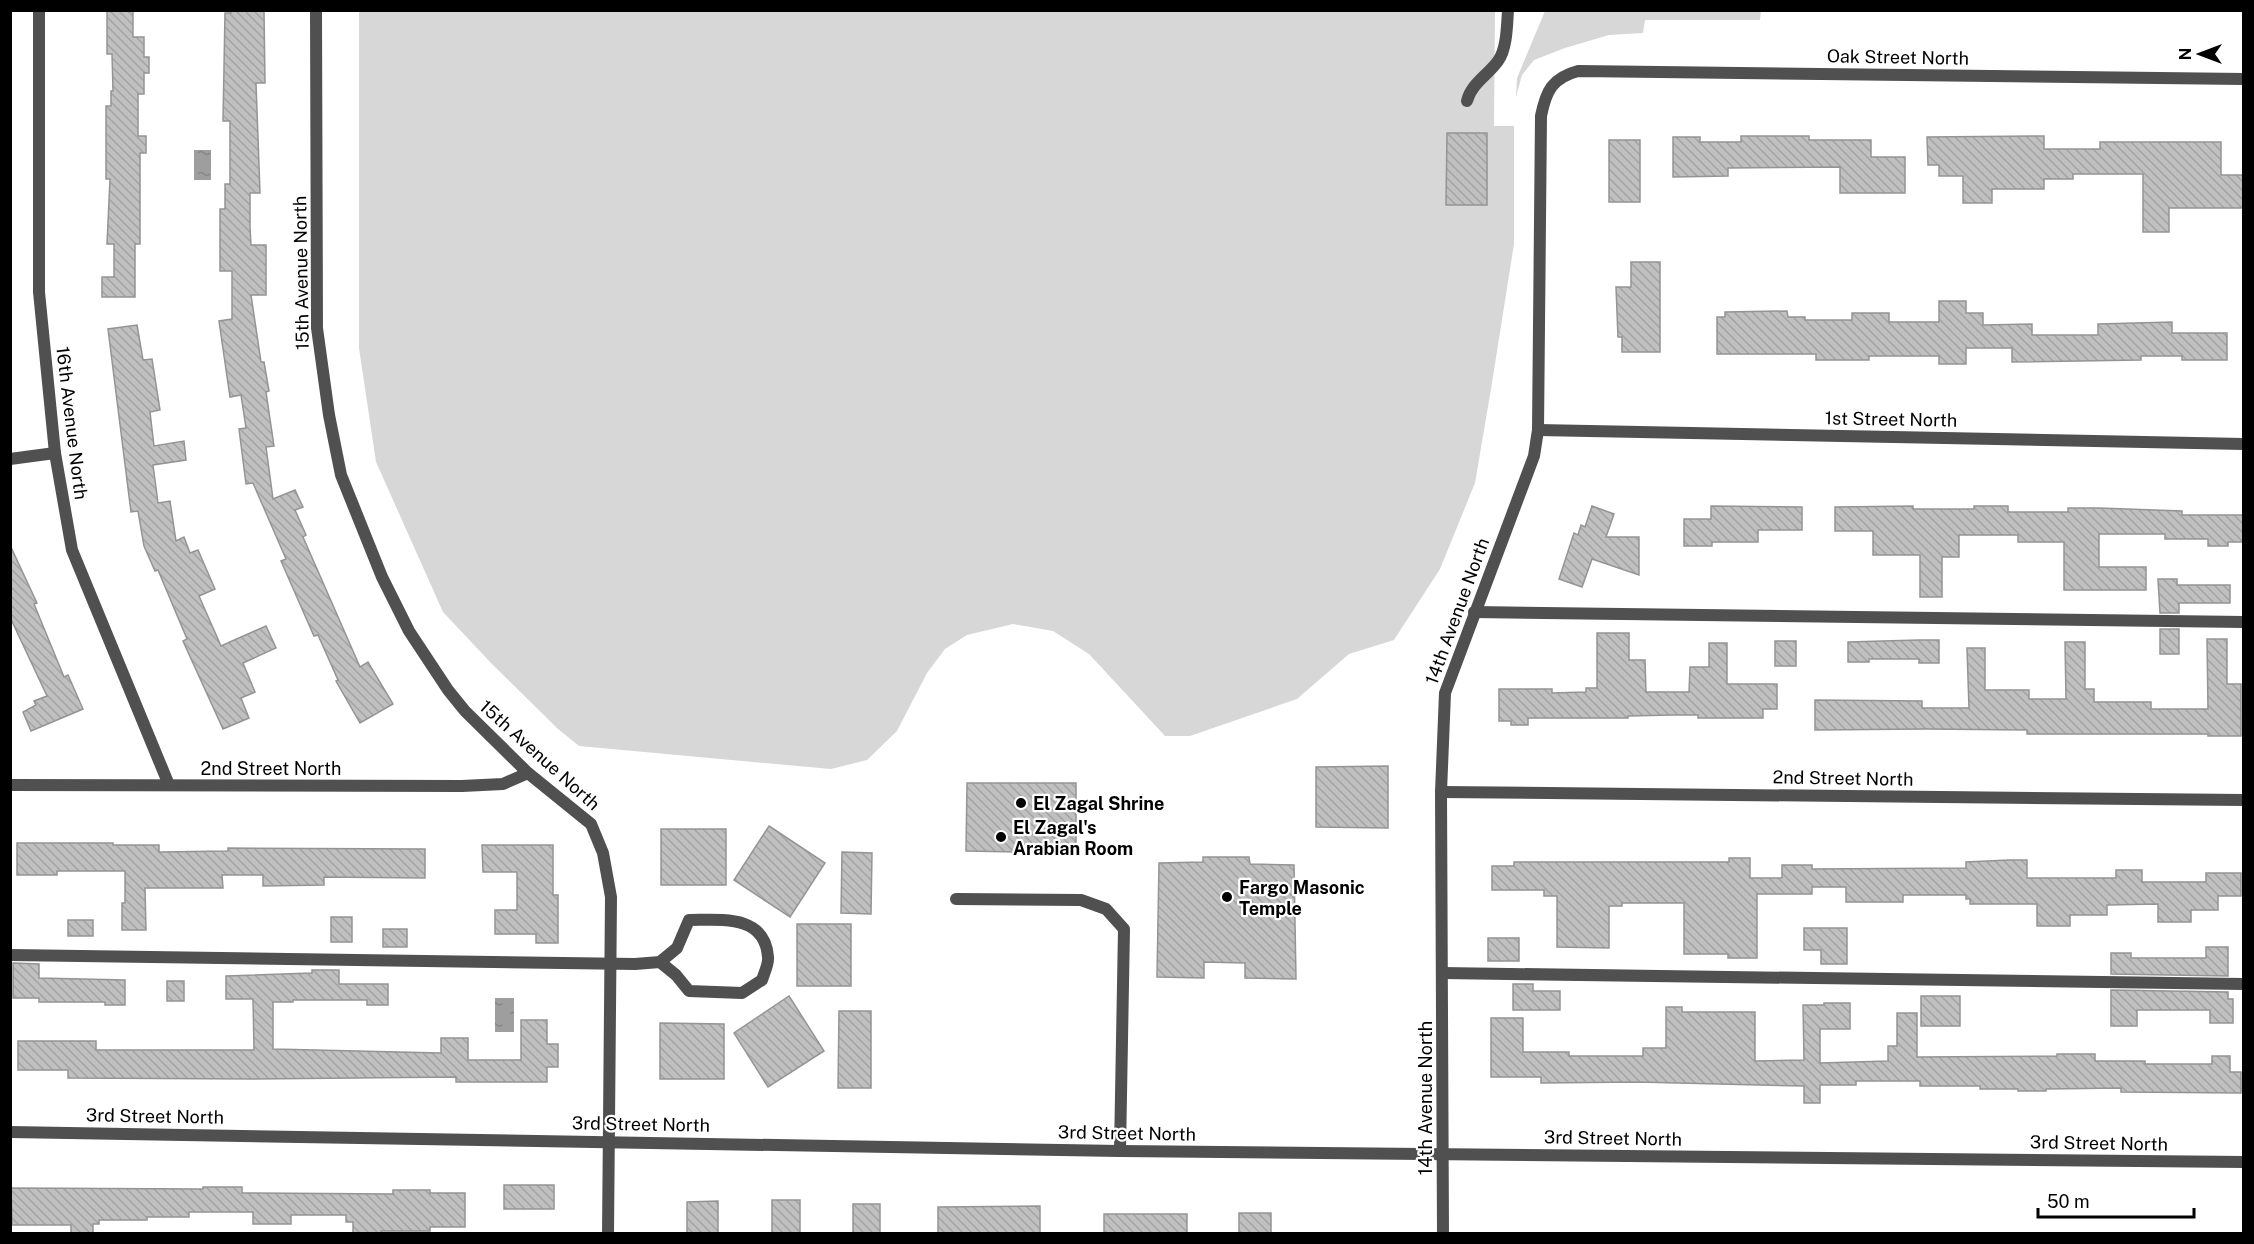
<svg xmlns="http://www.w3.org/2000/svg" width="2254" height="1244" font-family="'Public Sans',sans-serif">
	<style>
		.green { fill: #d7d7d7 }
		.water { fill: url(#water-ripples) }
		.building { fill: url(#building-back-hatch); stroke: #949494; stroke-width: 1.5 }
		.lines { fill: none; stroke-linecap: round; stroke-linejoin: round }
		.service { stroke: #505050; stroke-width: 12 }
		.minor { stroke: #505050; stroke-width: 12 }
		.poi-dot { fill: #000; stroke: #fff; stroke-width: 2 }
		.labels { text-anchor: middle; dominant-baseline: central; stroke-width: 4.5; stroke-linejoin: round; paint-order: stroke }
		.street-label { font-size: 18px; fill: #000; stroke: #fff }
		.poi-label { font-size: 18px; font-weight: bold; fill: #000; stroke: #fff; text-anchor: start }
	</style>
	<defs>
		<pattern id="water-ripples" width="26" height="14" patternUnits="userSpaceOnUse" patternTransform="scale(1.5)"><rect width="26" height="14" fill="#9e9e9e"/><path d="M2 4q2-2 4 0t4 0M15 11q2-2 4 0t4 0" fill="none" stroke="#868686"/></pattern>
		<pattern id="building-back-hatch" width="6" height="6" patternUnits="userSpaceOnUse" patternTransform="scale(1.5)"><rect width="6" height="6" fill="#c0c0c0"/><path d="M-1 5l2 2M0 0l6 6M5-1l2 2" fill="none" stroke="#a3a3a3"/></pattern>
	</defs>
	<rect width="100%" height="100%" fill="#fff"/>
	<!-- green -->
	<g class="green">
		<polygon points="359,11 1495,11 1494,126 1514,126 1514,244 1491,389 1475,483 1440,569 1394,640 1349,654 1297,699 1190,736 1165,736 1089,654 1053,631 1013,624 967,635 945,649 927,673 897,731 867,760 831,769 579,746 558,729 491,663 443,612 376,462 359,348"/>
		<polygon points="1545,11 1545,10 1761,11 1760,20 1645,20 1643,33 1609,35 1565,48 1534,60 1522,75 1516,97 1517,78"/>
	</g>
	<!-- water -->
	<g class="water">
		<rect x="194" y="150" width="17" height="30"/>
		<rect x="495" y="998" width="19" height="34"/>
	</g>
	<!-- building -->
	<g class="building">
		<polygon points="107,10 133,10 133,37 144,37 144,57 149,57 149,73 144,73 144,94 138,94 138,136 146,136 146,153 140,153 140,244 135,244 135,297 102,297 102,277 114,277 114,244 107,244 110,179 106,179 106,106 111,106 111,91 113,91 112,54 107,54"/>
		<polygon points="231,10 264,10 265,83 256,83 260,193 250,193 250,227 251,245 266,245 266,295 251,295 261,362 264,362 269,391 266,392 274,446 266,447 273,499 295,490 303,507 295,510 306,535 303,537 360,667 368,662 393,704 360,723 336,681 338,680 318,635 314,636 281,561 286,559 253,483 246,484 239,429 246,428 241,395 230,397 219,321 232,319 232,271 220,271 220,209 225,209 225,184 230,184 230,121 223,121 225,13 231,13"/>
		<polygon points="1447,133 1487,133 1487,205 1446,205"/>
		<polygon points="1741,136 1809,136 1809,140 1871,140 1871,157 1905,157 1905,193 1840,193 1840,167 1728,168 1728,176 1673,177 1673,137 1700,137 1700,142 1741,142"/>
		<polygon points="2044,136 2044,149 2100,149 2100,142 2221,142 2221,175 2244,175 2244,208 2169,208 2169,232 2143,232 2143,174 2073,174 2073,179 2044,179 2044,189 1992,189 1992,203 1963,203 1963,176 1939,176 1939,165 1928,165 1927,137"/>
		<rect x="1609" y="140" width="31" height="62"/>
		<polygon points="1631,262 1660,262 1660,352 1622,352 1622,337 1618,337 1616,287 1631,287"/>
		<polygon points="1939,301 1966,301 1966,313 1983,313 1983,325 2032,324 2032,335 2098,335 2098,324 2172,322 2172,333 2227,333 2227,360 2182,360 2182,356 2141,356 2141,360 2012,362 2012,348 1966,348 1966,364 1939,364 1939,356 1869,356 1869,360 1816,360 1816,354 1717,354 1717,317 1725,317 1725,312 1787,311 1788,317 1805,317 1805,320 1852,320 1852,313 1889,313 1889,322 1939,322"/>
		<polygon points="137,325 143,360 152,359 160,410 150,412 154,446 184,441 186,460 153,465 158,503 170,501 176,541 184,537 190,553 198,550 215,589 199,596 221,646 266,626 276,648 243,663 255,692 241,698 249,718 223,729 183,641 187,639 158,570 155,571 144,546 138,511 131,512 108,329"/>
		<polygon points="1592,506 1614,514 1606,537 1639,537 1639,575 1592,559 1582,587 1559,579 1574,533 1578,535 1581,525 1585,527"/>
		<polygon points="1711,506 1802,507 1802,530 1758,530 1758,542 1712,542 1712,546 1684,546 1684,519 1711,519"/>
		<polygon points="1913,506 1913,509 1974,509 1974,506 2008,506 2008,512 2068,512 2068,508 2099,508 2182,511 2182,515 2244,515 2244,542 2228,542 2228,546 2208,546 2208,539 2165,539 2165,534 2099,534 2099,567 2146,567 2146,590 2064,590 2064,542 2018,542 2018,535 1959,535 1959,557 1942,557 1942,597 1920,597 1920,555 1873,555 1873,531 1835,531 1835,507"/>
		<polygon points="10,545 37,603 34,604 64,677 68,675 83,709 31,731 23,712 36,705 34,701 47,696 10,617"/>
		<polygon points="2158,579 2177,579 2177,585 2230,585 2230,603 2179,603 2179,613 2160,613"/>
		<rect x="2160" y="629" width="19" height="25"/>
		<polygon points="1597,633 1629,633 1629,660 1645,660 1646,692 1689,692 1690,667 1709,667 1709,643 1727,643 1727,684 1777,684 1777,709 1763,709 1763,718 1698,718 1698,715 1673,715 1628,716 1628,718 1528,718 1528,725 1511,725 1511,721 1499,721 1499,689 1552,689 1552,693 1586,692 1586,688 1597,688"/>
		<polygon points="2207,639 2227,639 2227,684 2241,684 2241,736 2208,736 2208,734 2027,734 2027,730 1927,729 1815,730 1815,700 1922,701 1922,708 1969,708 1967,648 1985,648 1985,690 2029,690 2029,699 2066,699 2065,642 2085,642 2085,689 2094,689 2094,702 2151,702 2151,709 2208,709"/>
		<polygon points="1919,640 1939,640 1939,663 1919,663 1919,659 1869,659 1869,662 1848,662 1848,642"/>
		<rect x="1775" y="641" width="21" height="25"/>
		<polygon points="1388,766 1388,828 1316,827 1316,767"/>
		<polygon points="967,783 1076,783 1076,853 966,851"/>
		<polygon points="769,826 825,863 790,917 734,880"/>
		<rect x="661" y="829" width="65" height="56"/>
		<polygon points="17,843 113,843 113,845 159,845 159,852 228,851 228,848 425,849 425,878 324,877 324,885 263,886 263,875 222,875 223,888 145,888 146,930 122,930 122,903 125,903 125,871 57,871 57,875 17,875"/>
		<polygon points="482,845 553,845 553,895 558,895 558,943 536,943 536,934 495,934 495,910 517,910 517,872 483,872"/>
		<polygon points="842,852 872,853 871,914 841,913"/>
		<polygon points="1203,857 1249,857 1250,864 1294,865 1296,979 1245,978 1245,963 1204,962 1204,978 1157,977 1159,863 1203,862"/>
		<polygon points="1729,858 1750,858 1750,878 1782,878 1782,865 1812,865 1812,869 1966,868 1966,862 2009,860 2027,860 2027,878 2116,878 2116,870 2142,870 2142,882 2206,882 2206,873 2241,873 2241,896 2218,896 2218,910 2191,910 2191,922 2158,922 2158,904 2107,905 2107,915 2070,915 2070,926 2037,926 2037,904 1970,904 1970,899 1966,899 1966,895 1903,895 1903,902 1846,902 1846,887 1812,887 1812,894 1757,894 1757,958 1728,958 1728,954 1684,954 1684,903 1622,903 1622,906 1609,906 1609,948 1557,947 1557,896 1544,896 1544,890 1492,890 1492,866 1514,866 1514,862 1729,862"/>
		<rect x="331" y="917" width="21" height="25"/>
		<rect x="68" y="920" width="25" height="16"/>
		<rect x="797" y="924" width="54" height="62"/>
		<polygon points="1804,928 1847,928 1847,964 1821,964 1821,950 1804,950"/>
		<rect x="383" y="929" width="24" height="18"/>
		<rect x="1488" y="938" width="31" height="23"/>
		<polygon points="2206,947 2228,947 2228,976 2111,974 2111,953 2131,953 2131,958 2206,958"/>
		<polygon points="13,963 39,964 39,978 125,980 125,1005 105,1005 105,1002 39,1002 39,998 13,998"/>
		<polygon points="312,970 339,970 339,984 388,984 388,1005 367,1005 367,1000 293,1000 293,1002 273,1002 273,1049 441,1053 441,1038 468,1038 468,1060 521,1060 521,1020 547,1020 547,1044 558,1044 558,1067 547,1067 547,1082 456,1082 456,1077 254,1079 68,1078 68,1070 18,1070 18,1041 96,1041 96,1050 254,1050 253,999 226,999 226,976 312,973"/>
		<rect x="167" y="981" width="17" height="20"/>
		<polygon points="1513,984 1533,984 1533,991 1560,991 1560,1010 1513,1010"/>
		<polygon points="2111,990 2228,992 2228,999 2233,999 2233,1023 2210,1023 2210,1010 2137,1010 2137,1026 2111,1026"/>
		<polygon points="789,996 824,1051 768,1087 734,1033"/>
		<rect x="1921" y="996" width="39" height="30"/>
		<polygon points="1824,1003 1850,1003 1850,1029 1820,1029 1820,1063 1888,1061 1888,1046 1897,1046 1897,1013 1917,1013 1917,1057 2057,1056 2057,1054 2095,1054 2095,1061 2145,1061 2145,1064 2212,1064 2212,1056 2230,1056 2230,1072 2241,1072 2241,1093 2121,1092 2121,1088 2046,1089 2046,1091 2018,1091 2018,1089 1980,1089 1980,1086 1920,1086 1920,1081 1856,1081 1856,1085 1820,1085 1820,1103 1804,1103 1804,1086 1637,1082 1541,1083 1541,1077 1491,1077 1491,1018 1523,1018 1523,1052 1569,1052 1569,1056 1643,1056 1643,1048 1666,1048 1666,1007 1682,1007 1682,1012 1755,1012 1755,1061 1804,1060 1803,1005 1824,1005"/>
		<polygon points="839,1011 871,1011 871,1088 838,1088"/>
		<polygon points="660,1023 724,1024 724,1079 660,1079"/>
		<rect x="504" y="1185" width="50" height="24"/>
		<polygon points="203,1187 242,1187 242,1193 393,1194 393,1190 430,1190 430,1193 465,1193 465,1227 430,1227 430,1231 381,1231 381,1233 353,1233 353,1222 346,1222 346,1215 291,1215 291,1224 253,1224 253,1212 189,1212 189,1217 147,1217 147,1220 99,1220 99,1224 93,1224 93,1233 71,1233 71,1225 12,1225 11,1188 203,1189"/>
		<rect x="772" y="1200" width="28" height="33"/>
		<polygon points="718,1201 718,1233 687,1233 687,1202"/>
		<rect x="853" y="1204" width="27" height="29"/>
		<polygon points="1040,1206 1040,1233 938,1233 938,1207"/>
		<rect x="1239" y="1213" width="32" height="20"/>
		<rect x="1104" y="1214" width="83" height="19"/>
	</g>
	<g class="lines">
		<!-- service -->
		<g class="service">
			<path d="M1467,101c4,-17 21,-26 31,-40 9,-12 9,-36 10,-51"/>
			<polyline points="1474,612 2244,622"/>
			<polyline points="956,899 1081,900 1106,909 1124,929 1120,1151"/>
			<path d="M10,955l625,9 25,-2 17,-14 12,-28c32,0 76,-6 79,37 1,7 -4,16 -6,23l-20,13 -53,-2 -13,-16 -16,-13"/>
			<polyline points="1442,973 2244,984"/>
		</g>
		<!-- minor -->
		<g class="minor">
			<polyline points="39,10 39,292 55,453 72,550 169,785"/>
			<polyline points="316,10 317,328 329,415 341,475 382,577 409,631 448,690 465,711 528,773 591,824 603,853 611,897 608,1234"/>
			<polyline points="1538,430 2244,444"/>
			<polyline points="10,459 55,453"/>
			<polyline points="10,785 462,786 503,784 528,773"/>
			<polyline points="1441,792 2244,800"/>
			<polyline points="10,1132 1120,1151 2244,1162"/>
			<path d="M1443,1234l-2,-442 4,-99 89,-237 4,-26 3,-314c5,-25 11,-38 37,-45l666,8"/>
		</g>
	</g>
	<!-- markers -->
	<g class="poi-dot">
		<circle cx="1021" cy="803" r="6"/>
		<circle cx="1001" cy="837" r="6"/>
		<circle cx="1227" cy="897" r="6"/>
	</g>
	<g class="labels">
		<!-- street labels -->
		<g class="street-label">
			<text transform="translate(1898 57) rotate(1)">Oak Street North</text>
			<text transform="translate(301 273) rotate(-91)">15th Avenue North</text>
			<text transform="translate(1891 419) rotate(1)">1st Street North</text>
			<text transform="translate(72 423) rotate(83)">16th Avenue North</text>
			<text transform="translate(1457 611) rotate(-70)">14th Avenue North</text>
			<text transform="translate(540 755) rotate(42)">15th Avenue North</text>
			<text x="271" y="768">2nd Street North</text>
			<text transform="translate(1843 778) rotate(1)">2nd Street North</text>
			<text transform="translate(1425 1098) rotate(-90)">14th Avenue North</text>
			<text transform="translate(155 1116) rotate(1)">3rd Street North</text>
			<text transform="translate(641 1124) rotate(1)">3rd Street North</text>
			<text transform="translate(1127 1133) rotate(1)">3rd Street North</text>
			<text transform="translate(1613 1138) rotate(1)">3rd Street North</text>
			<text transform="translate(2099 1143) rotate(1)">3rd Street North</text>
		</g>
		<!-- poi labels -->
		<g class="poi-label">
			<text x="1033" y="803">El Zagal Shrine</text>
			<text x="1013" y="827">El Zagal's<tspan x="1013" dy="21">Arabian Room</tspan></text>
			<text x="1239" y="887">Fargo Masonic<tspan x="1239" dy="21">Temple</tspan></text>
		</g>
	</g>
	<!-- border -->
	<rect width="2254" height="1244" fill="none" stroke="#000000" stroke-width="24"/>
	<!-- north arrow -->
	<g transform="translate(2200 54) rotate(270)" stroke="#ffffff" stroke-width="4.5" paint-order="stroke">
	<path d="M0-4.5L10 22L0 15L-10 22Z" fill="#000000"/>
	<text y="-9" font-size="16" font-weight="bold" text-anchor="middle" fill="#000000">N</text>
	</g>
	<!-- scale -->
	<path d="M2038 1208v9h156v-9" fill="none" stroke="#000000" stroke-width="3"/>
	<text x="2047" y="1208" font-size="18" fill="#000000" stroke="#ffffff" stroke-width="4.5" paint-order="stroke">50 m</text>
</svg>
